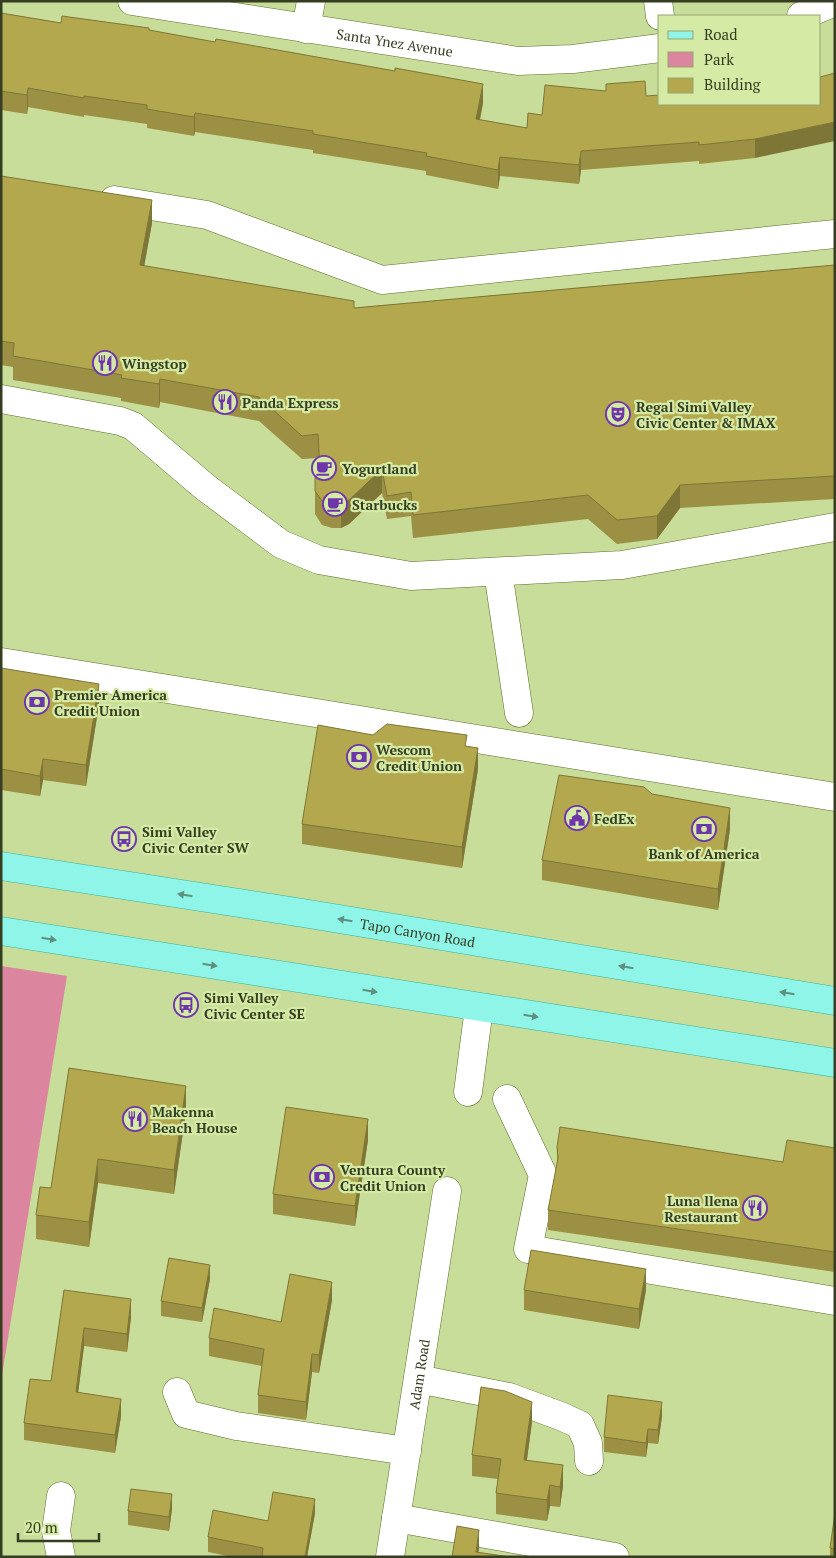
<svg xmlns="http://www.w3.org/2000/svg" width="836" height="1558" font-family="'PT Serif',serif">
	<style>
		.green { fill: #db859e }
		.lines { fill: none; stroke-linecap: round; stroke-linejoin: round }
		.minor-casing { stroke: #5c6d2c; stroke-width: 29 }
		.major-casing { stroke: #3eb198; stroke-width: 29 }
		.minor { stroke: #fff; stroke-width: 28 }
		.major { stroke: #8ef5e8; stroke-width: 28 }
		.wall { fill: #9b9043 }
		.shaded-wall { fill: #7e7637 }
		.building { fill: #b4a84e; stroke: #7e7637 }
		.oneway { fill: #5e907b }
		.labels { text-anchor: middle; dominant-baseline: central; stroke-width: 4.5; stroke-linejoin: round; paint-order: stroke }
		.street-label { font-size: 14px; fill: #363e22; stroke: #d5eaa5 }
		.poi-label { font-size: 14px; font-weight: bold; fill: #363e22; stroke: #d5eaa5; text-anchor: start }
	</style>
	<rect width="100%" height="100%" fill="#c8dd99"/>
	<!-- green -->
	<polygon class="green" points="1,966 67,976 1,1381"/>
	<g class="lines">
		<defs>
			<g id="minor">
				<path id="s1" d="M132,1l386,60 55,-2 87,-11"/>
				<polyline points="658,1 660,16"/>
				<polyline points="801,16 835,2"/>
				<polyline points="306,29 311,1"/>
				<polyline points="114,200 207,215 382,280 835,234"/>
				<polyline points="1,399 120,421 133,426 205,487 281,544 319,560 411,576 622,565 835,527"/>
				<polyline points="498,572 519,713"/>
				<polyline points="1,662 835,797"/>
				<polyline points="468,1092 479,1008"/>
				<polyline points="507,1099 543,1175 528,1249 835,1301"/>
				<polyline points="418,1379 509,1397 563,1417 580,1425 588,1443 589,1461"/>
				<polyline points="177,1392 186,1414 236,1426 407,1451"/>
				<polyline points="61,1496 56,1531 61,1557"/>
				<polyline points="396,1518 615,1557"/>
				<path id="s2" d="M390,1557l57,-366"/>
			</g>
			<g id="major">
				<path id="s3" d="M1,866l302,47 532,88"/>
				<polyline points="1,931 835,1063"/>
			</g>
		</defs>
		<!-- minor casing -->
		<use href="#minor" class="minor-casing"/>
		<!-- major casing -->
		<use href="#major" class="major-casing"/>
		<!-- minor -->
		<use href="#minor" class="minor"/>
		<!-- major -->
		<use href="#major" class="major"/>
	</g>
	<!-- wall -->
	<g class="wall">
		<polygon points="1,13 61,23 149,30 483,103 480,120 527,128 542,115 606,91 606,84 646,96 820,104 755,158 699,164 699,161 581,170 579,184 500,176 498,189 426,175 426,171 313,153 313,150 195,132 194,136 147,128 147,124 84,115 84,117 28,107 27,114 1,110"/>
		<polygon points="1,176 152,223 144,266 354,308 835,265 835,499 680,508 657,539 617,544 588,519 413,538 411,516 387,519 382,493 349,524 341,528 332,528 322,525 315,514 315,491 319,471 318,458 302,459 259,421 160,402 159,408 121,401 121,398 13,380 13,367 1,365"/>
		<polygon points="1,668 99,704 86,786 43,780 40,796 1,790"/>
		<polygon points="373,735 467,746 478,769 462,868 302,844 302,824"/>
		<polygon points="652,794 730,829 718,910 542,880 542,860"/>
		<polygon points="186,1086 186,1111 174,1194 98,1183 89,1247 36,1239 36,1215 51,1188"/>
		<polygon points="368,1140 355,1226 273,1214 273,1194"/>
		<polygon points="557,1147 783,1162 835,1148 835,1272 548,1230 548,1210 557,1166"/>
		<polygon points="210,1279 202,1322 161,1316 161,1301"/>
		<polygon points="64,1290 131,1317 127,1352 84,1346 78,1393 121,1416 115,1453 24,1440 24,1423 51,1381"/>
		<polygon points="524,1290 646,1290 639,1329 524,1310"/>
		<polygon points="332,1300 319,1373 312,1372 306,1420 258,1413 258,1395 262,1366 209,1356 209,1338 281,1322"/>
		<polygon points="662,1416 658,1444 648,1443 646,1457 604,1452 604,1437"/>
		<polygon points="532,1422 527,1460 563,1486 560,1507 550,1506 547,1521 496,1514 496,1493 498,1479 472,1476 472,1455"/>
		<polygon points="835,1487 835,1511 834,1510"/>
		<polygon points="172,1509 169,1531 128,1525 128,1511"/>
		<polygon points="315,1513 307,1557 233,1557 208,1552 208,1537 268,1521"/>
		<polygon points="835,1513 835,1557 830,1557 830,1548"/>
	</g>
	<!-- shaded-wall -->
	<g class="shaded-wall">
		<polygon points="483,84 483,103 476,138 476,119"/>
		<polygon points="28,88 28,107 27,114 27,95"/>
		<polygon points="195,113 195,132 194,136 194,117"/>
		<polygon points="835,122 835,141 755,158 755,139"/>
		<polygon points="581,151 581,170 579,184 579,165"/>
		<polygon points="500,157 500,176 498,189 498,170"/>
		<polygon points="152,200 152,223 140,289 140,265"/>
		<polygon points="160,379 160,402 159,408 159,384"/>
		<polygon points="382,469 382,493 349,524 341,528 341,505"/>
		<polygon points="680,485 680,508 657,539 657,516"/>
		<polygon points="99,684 99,704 86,786 86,765"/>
		<polygon points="478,748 478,769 462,868 462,847"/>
		<polygon points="43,759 43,780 40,796 40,776"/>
		<polygon points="730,808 730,829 718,910 718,889"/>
		<polygon points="186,1086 186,1111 174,1194 174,1170"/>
		<polygon points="368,1119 368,1140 355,1226 355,1206"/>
		<polygon points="98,1159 98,1183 89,1247 89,1222"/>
		<polygon points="210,1265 210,1279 202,1322 202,1308"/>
		<polygon points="646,1269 646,1290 639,1329 639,1309"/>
		<polygon points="332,1282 332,1300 319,1373 319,1355"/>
		<polygon points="131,1299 131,1317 127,1352 127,1334"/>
		<polygon points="84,1328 84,1346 76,1410 76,1392"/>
		<polygon points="312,1354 312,1372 306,1420 306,1402"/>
		<polygon points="121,1399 121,1416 115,1453 115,1435"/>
		<polygon points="532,1402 532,1422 524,1480 524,1460"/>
		<polygon points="662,1402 662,1416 658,1444 658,1430"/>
		<polygon points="648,1429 648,1443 646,1457 646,1443"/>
		<polygon points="563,1465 563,1486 560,1507 560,1487"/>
		<polygon points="550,1485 550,1506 547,1521 547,1500"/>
		<polygon points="172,1494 172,1509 169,1531 169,1517"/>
		<polygon points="315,1499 315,1513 307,1557 305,1557"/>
		<polygon points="479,1530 479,1549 478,1557 476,1552"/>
	</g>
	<!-- building -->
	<g class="building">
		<polygon points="1,13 61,23 62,16 149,28 149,30 215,42 216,39 395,71 395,68 483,84 476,119 527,128 528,113 542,115 545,85 606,91 606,84 645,81 646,96 660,95 660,104 820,104 820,77 835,73 835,122 755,139 699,145 699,142 581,151 579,165 500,157 498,170 426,156 427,153 313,134 313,131 195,113 194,117 147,109 147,105 84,96 84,98 28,88 27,95 1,91"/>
		<polygon points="1,176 152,200 140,265 354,301 354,308 835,265 835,476 680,485 657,516 617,520 588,495 413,515 411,492 387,496 382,469 349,500 341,505 332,505 322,501 315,491 315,478 320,467 318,434 302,436 259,397 160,379 159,384 121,378 122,375 13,356 14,343 1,341"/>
		<polygon points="1,668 99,684 86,765 43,759 40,776 1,769"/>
		<polygon points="387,724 467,735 465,746 478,748 462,847 302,824 318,725 373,735"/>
		<polygon points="559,775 644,787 652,794 730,808 718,889 542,860"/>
		<polygon points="69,1068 186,1086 174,1170 98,1159 89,1222 36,1215 40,1187 51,1188"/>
		<polygon points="286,1107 368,1119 355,1206 273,1194"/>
		<polygon points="560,1127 783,1162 787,1140 835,1148 835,1252 548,1210 558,1158 557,1147"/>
		<polygon points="531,1250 646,1269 639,1309 524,1290"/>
		<polygon points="169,1258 210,1265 202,1308 161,1301"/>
		<polygon points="290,1274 332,1282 319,1355 312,1354 306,1402 258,1395 264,1349 209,1338 214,1308 281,1322"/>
		<polygon points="64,1290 131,1299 127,1334 84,1328 76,1392 121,1399 115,1435 24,1423 30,1379 51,1381"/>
		<polygon points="481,1387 505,1391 532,1402 524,1460 563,1465 560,1487 550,1485 547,1500 496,1493 501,1459 472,1455"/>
		<polygon points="608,1395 662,1402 658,1430 648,1429 646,1443 604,1437"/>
		<polygon points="131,1489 172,1494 169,1517 128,1511"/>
		<polygon points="273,1492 315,1499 305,1557 262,1557 263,1548 208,1537 213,1510 268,1521"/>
		<polygon points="835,1513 835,1549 830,1548"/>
		<polygon points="457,1526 479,1530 476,1552 510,1557 452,1557"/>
	</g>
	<!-- one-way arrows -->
	<defs><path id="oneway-solid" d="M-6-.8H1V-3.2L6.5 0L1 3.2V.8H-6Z" transform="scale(1.25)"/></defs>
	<g class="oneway">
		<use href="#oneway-solid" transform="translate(185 895) rotate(-171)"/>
		<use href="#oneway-solid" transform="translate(345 920) rotate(-171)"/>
		<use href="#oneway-solid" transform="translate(49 939) rotate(9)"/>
		<use href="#oneway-solid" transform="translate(210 965) rotate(9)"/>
		<use href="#oneway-solid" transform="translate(626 967) rotate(-171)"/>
		<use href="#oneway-solid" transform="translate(370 991) rotate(9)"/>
		<use href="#oneway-solid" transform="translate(787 993) rotate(-171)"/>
		<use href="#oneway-solid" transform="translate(531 1016) rotate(9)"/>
	</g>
	<!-- icons -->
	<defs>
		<symbol id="restaurant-ring" viewBox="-11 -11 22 22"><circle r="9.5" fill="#d5eaa5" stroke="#6f36ac" stroke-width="1.5"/><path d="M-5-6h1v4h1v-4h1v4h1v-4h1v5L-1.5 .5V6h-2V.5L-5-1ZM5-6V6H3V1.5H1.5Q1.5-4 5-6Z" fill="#6f36ac"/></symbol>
		<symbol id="theatre-ring" viewBox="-11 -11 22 22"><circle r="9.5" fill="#d5eaa5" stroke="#6f36ac" stroke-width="1.5"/><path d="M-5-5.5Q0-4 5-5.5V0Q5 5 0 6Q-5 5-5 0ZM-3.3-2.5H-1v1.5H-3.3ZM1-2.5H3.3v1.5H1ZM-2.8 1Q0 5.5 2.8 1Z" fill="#6f36ac"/></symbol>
		<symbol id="cafe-ring" viewBox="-11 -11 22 22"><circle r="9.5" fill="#d5eaa5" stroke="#6f36ac" stroke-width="1.5"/><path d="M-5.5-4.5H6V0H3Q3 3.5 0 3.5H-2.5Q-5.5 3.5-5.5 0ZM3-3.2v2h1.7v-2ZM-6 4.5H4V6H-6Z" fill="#6f36ac"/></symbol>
		<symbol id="bank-ring" viewBox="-11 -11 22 22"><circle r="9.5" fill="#d5eaa5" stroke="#6f36ac" stroke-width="1.5"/><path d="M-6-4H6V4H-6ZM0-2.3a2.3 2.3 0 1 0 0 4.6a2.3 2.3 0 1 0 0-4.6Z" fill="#6f36ac"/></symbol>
		<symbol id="civic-ring" viewBox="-11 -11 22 22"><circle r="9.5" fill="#d5eaa5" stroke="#6f36ac" stroke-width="1.5"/><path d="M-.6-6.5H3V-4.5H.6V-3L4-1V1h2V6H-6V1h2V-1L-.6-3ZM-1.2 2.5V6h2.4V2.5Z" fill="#6f36ac"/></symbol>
		<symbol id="bus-ring" viewBox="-11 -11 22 22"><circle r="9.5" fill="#d5eaa5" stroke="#6f36ac" stroke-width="1.5"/><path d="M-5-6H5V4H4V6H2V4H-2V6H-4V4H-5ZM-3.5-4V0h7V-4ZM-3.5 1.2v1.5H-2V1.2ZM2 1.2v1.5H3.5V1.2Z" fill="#6f36ac"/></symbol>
	</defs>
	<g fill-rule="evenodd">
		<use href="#restaurant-ring" x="91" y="349" width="28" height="28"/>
		<use href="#restaurant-ring" x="211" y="388" width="28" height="28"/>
		<use href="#theatre-ring" x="604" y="400" width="28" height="28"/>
		<use href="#cafe-ring" x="310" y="454" width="28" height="28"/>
		<use href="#cafe-ring" x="321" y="490" width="28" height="28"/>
		<use href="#bank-ring" x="23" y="688" width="28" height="28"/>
		<use href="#bank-ring" x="345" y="743" width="28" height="28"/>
		<use href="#civic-ring" x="563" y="804" width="28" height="28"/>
		<use href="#bank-ring" x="690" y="815" width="28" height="28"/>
		<use href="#bus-ring" x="110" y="825" width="28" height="28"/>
		<use href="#bus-ring" x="172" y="991" width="28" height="28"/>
		<use href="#restaurant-ring" x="121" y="1105" width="28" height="28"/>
		<use href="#bank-ring" x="308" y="1163" width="28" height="28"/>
		<use href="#restaurant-ring" x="741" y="1194" width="28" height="28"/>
	</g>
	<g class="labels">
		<!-- street labels -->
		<g class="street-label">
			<text stroke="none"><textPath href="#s1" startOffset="266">Santa Ynez Avenue</textPath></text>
			<text stroke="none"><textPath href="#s3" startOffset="422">Tapo Canyon Road</textPath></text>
			<text stroke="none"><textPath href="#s2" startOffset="185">Adam Road</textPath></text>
		</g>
		<!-- poi labels -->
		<g class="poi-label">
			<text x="122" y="363">Wingstop</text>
			<text x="242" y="402">Panda Express</text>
			<text x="636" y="406">Regal Simi Valley<tspan x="636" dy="16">Civic Center &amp; IMAX</tspan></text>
			<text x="342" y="468">Yogurtland</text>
			<text x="352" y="504">Starbucks</text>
			<text x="54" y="694">Premier America<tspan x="54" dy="16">Credit Union</tspan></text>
			<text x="376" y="749">Wescom<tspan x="376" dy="16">Credit Union</tspan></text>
			<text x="594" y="818">FedEx</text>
			<text x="142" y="831">Simi Valley<tspan x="142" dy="16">Civic Center SW</tspan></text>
			<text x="704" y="853" text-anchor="middle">Bank of America</text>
			<text x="204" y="997">Simi Valley<tspan x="204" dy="16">Civic Center SE</tspan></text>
			<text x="152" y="1111">Makenna<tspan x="152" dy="16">Beach House</tspan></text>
			<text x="340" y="1169">Ventura County<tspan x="340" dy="16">Credit Union</tspan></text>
			<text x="738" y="1200" text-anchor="end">Luna llena<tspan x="738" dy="16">Restaurant</tspan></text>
		</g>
	</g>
	<!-- border -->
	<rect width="836" height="1558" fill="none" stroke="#363e22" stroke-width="5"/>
	<!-- legend -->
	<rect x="658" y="15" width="162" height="90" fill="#d5eaa5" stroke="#95a571"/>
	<rect x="668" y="31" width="25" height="8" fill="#8ef5e8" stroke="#95a571"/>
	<text x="704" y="40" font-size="15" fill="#363e22">Road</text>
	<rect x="668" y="52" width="25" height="15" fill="#db859e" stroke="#95a571"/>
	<text x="704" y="65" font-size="15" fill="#363e22">Park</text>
	<rect x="668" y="78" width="25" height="15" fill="#b4a84e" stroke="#95a571"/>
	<text x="704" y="90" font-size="15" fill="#363e22">Building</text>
	<!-- scale -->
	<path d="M18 1533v8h81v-8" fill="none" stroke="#363e22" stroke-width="2.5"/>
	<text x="25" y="1533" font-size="15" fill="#363e22" stroke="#d5eaa5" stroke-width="4" paint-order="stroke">20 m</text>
</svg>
